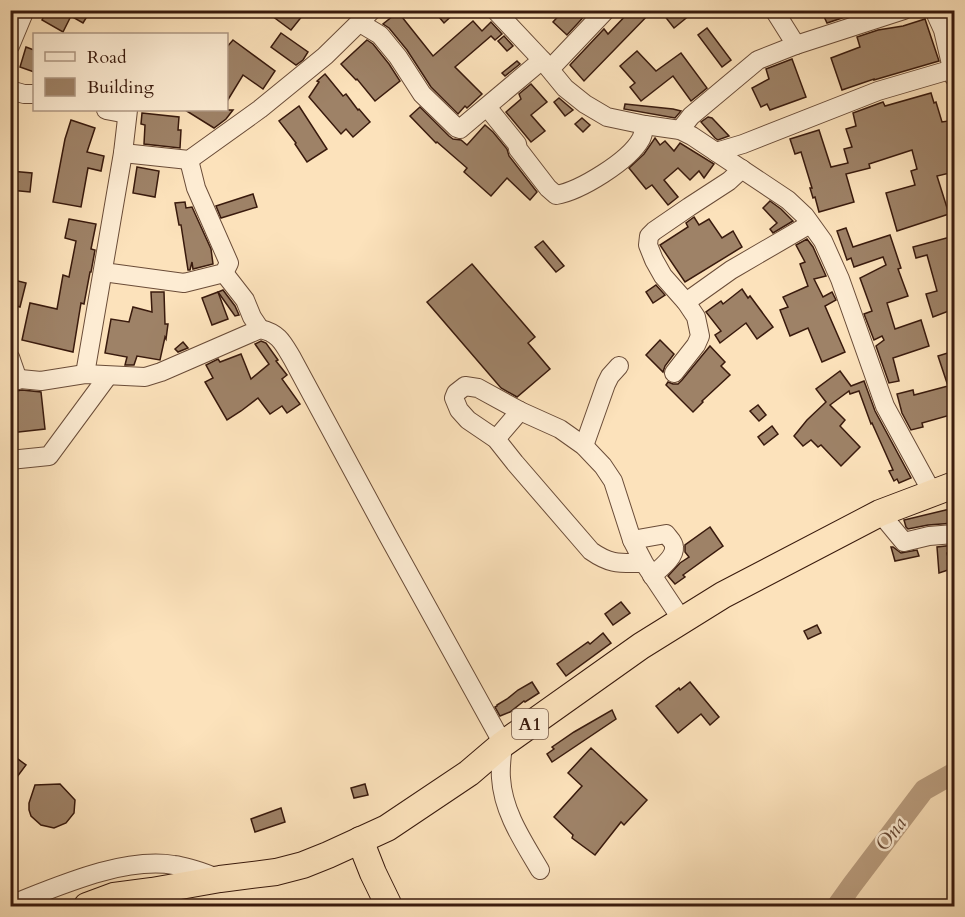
<svg xmlns="http://www.w3.org/2000/svg" width="965" height="917" font-family="Cardo,serif">
	<style>
		.lines { fill: none; stroke-linecap: round; stroke-linejoin: round }
		.river { stroke: #ba9e80; stroke-width: 21 }
		.building { fill: #9e8267; stroke: #391a0d; stroke-width: 1.5 }
		.minor-casing { stroke: #6a4c38; stroke-width: 20 }
		.highway-casing { stroke: #391a0d; stroke-width: 28 }
		.minor { stroke: #fdecd3; stroke-width: 18 }
		.highway { stroke: #fce2bb; stroke-width: 26 }
		.labels { text-anchor: middle; dominant-baseline: central; stroke-width: 5; stroke-linejoin: round; paint-order: stroke }
		.shield { fill: #fdecd3; stroke: #745948; stroke-width: 1.5 }
		.shield-label { font-size: 18px; font-weight: bold; fill: #391a0d }
		.water-label { font-size: 21px; font-style: italic; fill: #664835; stroke: #fdecd3 }
	</style>
	<rect width="100%" height="100%" fill="#fce2bb"/>
	<filter id="stains"><feTurbulence type="fractalNoise" baseFrequency=".00333" numOctaves="4"/><feColorMatrix values="0 0 0 0 .2 0 0 0 0 .09 0 0 0 0 .02 0 0 0 .5 -.17"/></filter>
	<radialGradient id="worn" r=".72"><stop offset=".6" stop-color="#630" stop-opacity="0"/><stop offset="1" stop-color="#630" stop-opacity=".3"/></radialGradient>
	<g class="lines">
		<!-- river -->
		<polyline class="river" points="837,906 852,885 924,790 954,773"/>
	</g>
	<!-- building -->
	<g class="building">
		<polygon points="47,10 91,10 83,23 71,16 63,32 42,20"/>
		<polygon points="264,10 307,10 291,30"/>
		<polygon points="433,10 458,10 444,23"/>
		<polygon points="564,10 590,10 567,35 553,22"/>
		<polygon points="631,10 653,10 584,81 570,65 604,29 608,34"/>
		<polygon points="660,10 696,10 674,28"/>
		<polygon points="821,10 858,10 842,18 827,23"/>
		<polygon points="398,12 433,56 473,21 482,31 491,22 502,34 495,40 491,36 455,67 482,94 467,108 465,106 458,114 431,87 407,50 389,28 383,24"/>
		<polygon points="925,19 939,61 874,80 874,79 842,90 831,58 860,47 857,37 878,30 903,26"/>
		<polygon points="707,28 731,60 722,67 698,35"/>
		<polygon points="281,33 308,52 303,60 296,65 271,47"/>
		<polygon points="504,36 513,46 507,51 498,41"/>
		<polygon points="233,40 275,71 263,89 243,75 226,103 226,48"/>
		<polygon points="367,40 373,44 389,64 400,81 375,101 357,79 356,80 341,64"/>
		<polygon points="26,47 34,50 34,72 20,67"/>
		<polygon points="637,51 656,71 681,53 707,88 691,101 673,76 641,101 630,87 635,83 620,66"/>
		<polygon points="792,59 806,97 770,110 767,104 761,107 752,88 769,79 766,69"/>
		<polygon points="517,61 520,64 505,76 502,73"/>
		<polygon points="325,74 343,96 346,94 358,110 359,109 370,122 353,137 346,129 341,134 309,97 319,82 317,81"/>
		<polygon points="531,84 547,102 531,115 545,131 531,142 506,112 521,99 519,94"/>
		<polygon points="931,93 934,103 936,102 942,122 948,121 954,145 954,172 937,176 949,214 897,231 886,193 915,185 911,171 917,169 912,150 869,164 870,168 846,174 854,202 819,212 815,197 813,198 810,188 812,188 801,152 795,154 790,139 819,130 831,167 848,163 844,149 852,147 846,129 856,126 853,113 883,102 885,106"/>
		<polygon points="559,98 573,110 565,116 554,102"/>
		<polygon points="625,104 673,109 681,111 675,118 624,109"/>
		<polygon points="299,106 327,149 307,162 295,144 296,143 279,121"/>
		<polygon points="420,107 449,136 453,139 461,140 467,145 485,125 493,132 507,149 509,156 537,192 530,200 507,178 491,196 464,172 467,168 437,142 436,143 410,116"/>
		<polygon points="185,110 233,110 226,119 214,128"/>
		<polygon points="142,113 179,117 178,130 181,130 180,148 144,144 145,125 141,124"/>
		<polygon points="708,117 712,118 729,136 718,140 715,138 701,122"/>
		<polygon points="582,118 590,125 583,132 575,124"/>
		<polygon points="71,120 95,128 87,152 104,156 101,171 88,168 81,207 53,202 65,139"/>
		<polygon points="655,138 660,145 665,141 674,151 680,143 714,164 704,178 699,171 690,180 678,168 664,180 678,197 668,205 652,185 646,189 629,168 644,154"/>
		<polygon points="137,167 159,171 155,197 133,193"/>
		<polygon points="10,171 32,173 30,192 10,190"/>
		<polygon points="253,194 257,207 221,218 216,206"/>
		<polygon points="770,201 781,209 793,221 773,233 770,229 777,223 763,208"/>
		<polygon points="185,202 186,208 192,207 211,249 213,264 193,269 192,262 190,270 188,270 181,225 179,225 175,203"/>
		<polygon points="694,217 699,225 709,219 722,238 733,231 742,247 685,282 660,245 688,227 686,223"/>
		<polygon points="69,219 96,224 91,249 95,250 91,272 90,272 84,304 81,303 73,352 22,340 30,303 57,309 63,275 69,277 76,241 65,238"/>
		<polygon points="846,228 853,247 890,235 901,268 898,269 908,296 887,303 895,329 921,320 929,346 893,358 899,381 889,383 876,346 884,340 882,336 874,340 864,314 872,311 860,278 886,265 883,257 854,267 851,258 847,260 837,231"/>
		<polygon points="954,236 954,309 933,317 926,294 937,291 927,255 916,258 913,247"/>
		<polygon points="807,239 813,247 826,276 814,279 823,297 832,292 836,300 825,306 845,352 822,362 808,328 790,336 780,310 788,307 783,297 808,286 800,264 805,262 796,245"/>
		<polygon points="543,241 564,266 556,272 535,247"/>
		<polygon points="472,264 535,337 528,343 550,369 517,397 501,388 427,302"/>
		<polygon points="10,279 26,283 20,307 10,304"/>
		<polygon points="656,285 665,295 653,303 646,292"/>
		<polygon points="742,289 748,298 750,296 773,327 757,339 746,323 720,343 715,335 721,331 706,312 721,301 723,304"/>
		<polygon points="223,290 235,306 239,315 235,316 218,292"/>
		<polygon points="151,292 164,292 165,324 168,324 166,339 165,337 160,360 137,356 134,365 125,365 127,357 105,353 111,319 129,322 133,307 152,312"/>
		<polygon points="218,292 228,319 212,325 202,298"/>
		<polygon points="660,340 674,354 665,366 663,372 646,355"/>
		<polygon points="261,341 266,343 278,360 276,361 287,375 282,379 300,404 287,413 282,406 270,414 258,398 241,411 227,420 205,382 213,378 206,365 218,359 220,362 241,354 251,379 269,364 255,344"/>
		<polygon points="183,342 188,348 178,352 175,349"/>
		<polygon points="710,346 725,362 721,366 730,375 702,401 703,402 693,412 666,385 668,382 673,384 678,384 682,380"/>
		<polygon points="954,351 954,414 922,423 923,427 911,430 902,413 897,394 913,390 914,395 948,386 938,356"/>
		<polygon points="840,371 851,386 864,381 875,411 911,478 899,483 897,479 894,481 889,471 893,470 872,423 871,424 859,391 850,394 849,391 830,405 845,420 840,426 860,447 841,466 821,445 818,447 811,440 803,446 794,436 807,420 826,402 816,389"/>
		<polygon points="22,390 41,392 45,429 10,433 10,392"/>
		<polygon points="758,405 766,415 759,421 750,411"/>
		<polygon points="772,426 778,434 764,445 758,437"/>
		<polygon points="954,508 954,523 928,525 908,529 906,527 904,520"/>
		<polygon points="710,527 723,546 683,575 685,577 675,584 668,576 680,563 689,557 685,552 685,545"/>
		<polygon points="954,545 954,552 947,553 951,569 939,573 937,547"/>
		<polygon points="891,547 893,547 901,553 917,550 919,556 895,561"/>
		<polygon points="621,602 630,613 613,625 605,614"/>
		<polygon points="817,625 821,633 808,639 804,631"/>
		<polygon points="603,633 611,643 566,676 557,664 588,642 590,644"/>
		<polygon points="532,682 539,693 525,702 524,701 510,712 500,716 495,707 497,706 497,705 507,699 518,690"/>
		<polygon points="690,682 719,717 710,725 701,714 678,733 656,706 679,688 680,690"/>
		<polygon points="612,710 616,719 552,762 547,754 554,749 552,747 574,732"/>
		<polygon points="591,748 647,800 624,825 621,822 595,855 572,838 573,835 554,817 582,786 568,773"/>
		<polygon points="10,753 26,765 17,777 10,772"/>
		<polygon points="60,784 75,800 74,813 66,823 54,828 41,825 31,816 29,810 29,803 35,785"/>
		<polygon points="365,784 368,795 354,798 351,788"/>
		<polygon points="281,808 285,822 255,832 251,819"/>
	</g>
	<g class="lines">
		<defs>
			<g id="minor">
				<polyline points="495,10 542,60 565,88 585,104 607,117 645,125 680,130 692,136 788,200 805,216 823,241 840,279 885,406 933,494"/>
				<polyline points="774,10 796,45"/>
				<polyline points="934,10 943,30 954,77"/>
				<polyline points="360,23 380,35 398,57 422,94 457,128 460,129 542,60"/>
				<polyline points="10,46 25,10"/>
				<polyline points="550,69 606,10"/>
				<polyline points="10,90 24,94 34,94"/>
				<path d="M487,107l30,37 1,5 30,39 8,7c24,-4 73,-34 85,-56 2,-4 3,-10 4,-14"/>
				<polyline points="106,110 127,114"/>
				<polyline points="680,130 691,116 758,60 796,45 904,10"/>
				<polyline points="716,152 743,144 878,91 953,69"/>
				<polyline points="123,153 189,160 260,109 325,56 372,10"/>
				<polyline points="103,272 184,283 224,273 229,263 196,188 189,160"/>
				<polyline points="224,273 245,300 252,317 260,329"/>
				<polyline points="686,302 731,270 810,224"/>
				<polyline points="10,357 18,380"/>
				<polyline points="674,373 696,345 700,336 696,317 686,302 663,276 654,260 648,245 649,236 654,231 689,207 729,181 742,169"/>
				<polyline points="85,374 123,153 128,110"/>
				<path d="M10,378l31,3 44,-7 60,3 16,-5 99,-43c19,4 23,14 32,29l95,176 116,210c-1,11 -3,23 -2,34 2,34 22,63 39,92"/>
				<polyline points="496,439 520,411"/>
				<polyline points="584,446 606,384 610,376 619,366"/>
				<polyline points="10,460 49,456 108,376"/>
				<polyline points="880,513 904,542 929,536 954,534"/>
				<path d="M632,540l34,-6c3,4 8,8 8,13 1,11 -15,22 -22,29"/>
				<path d="M644,563c-24,0 -33,2 -53,-12l-76,-88 -19,-24 -28,-19 -9,-10 -5,-12 2,-5 9,-7 13,2 42,23 40,18 24,17 19,20 10,15 19,59 12,23 38,57"/>
				<path d="M10,906l5,-3c46,-18 109,-46 159,-38 15,2 30,8 44,13"/>
			</g>
			<g id="highway">
				<polyline points="360,840 373,873 389,906"/>
				<polyline points="87,906 114,896 152,891 220,879 276,872 303,865 328,855 387,828 469,773 503,744 641,646 723,595 880,513 954,485"/>
			</g>
		</defs>
		<!-- minor casing -->
		<use href="#minor" class="minor-casing"/>
		<!-- highway casing -->
		<use href="#highway" class="highway-casing"/>
		<!-- minor -->
		<use href="#minor" class="minor"/>
		<!-- highway -->
		<use href="#highway" class="highway"/>
	</g>
	<g class="labels">
		<!-- shield labels -->
		<rect class="shield" x="512" y="709" width="36" height="30" rx="4.5"/>
		<g class="shield-label">
			<text x="530" y="724">A1</text>
		</g>
		<!-- water labels -->
		<g class="water-label">
			<text transform="translate(891 834) rotate(-53)">Ona</text>
		</g>
	</g>
	<!-- margin -->
	<rect width="965" height="917" fill="none" stroke="#fce2bb" stroke-width="36"/>
	<rect x="12" y="12" width="941" height="893" fill="none" stroke="#391a0d" stroke-width="3"/>
	<rect x="18" y="18" width="929" height="881" fill="none" stroke="#391a0d" stroke-width="1.5"/>
	<!-- legend -->
	<rect x="33" y="33" width="195" height="78" fill="#fdecd3" stroke="#af9884" stroke-width="1.5"/>
	<rect x="45" y="52" width="30" height="9" fill="#fdecd3" stroke="#af9884" stroke-width="1.5"/>
	<text x="87" y="63" font-size="18" fill="#391a0d">Road</text>
	<rect x="45" y="78" width="30" height="18" fill="#9e8267" stroke="#af9884" stroke-width="1.5"/>
	<text x="87" y="93" font-size="18" fill="#391a0d">Building</text>
	<rect width="100%" height="100%" filter="url(#stains)"/>
	<rect width="100%" height="100%" fill="url(#worn)"/>
</svg>
